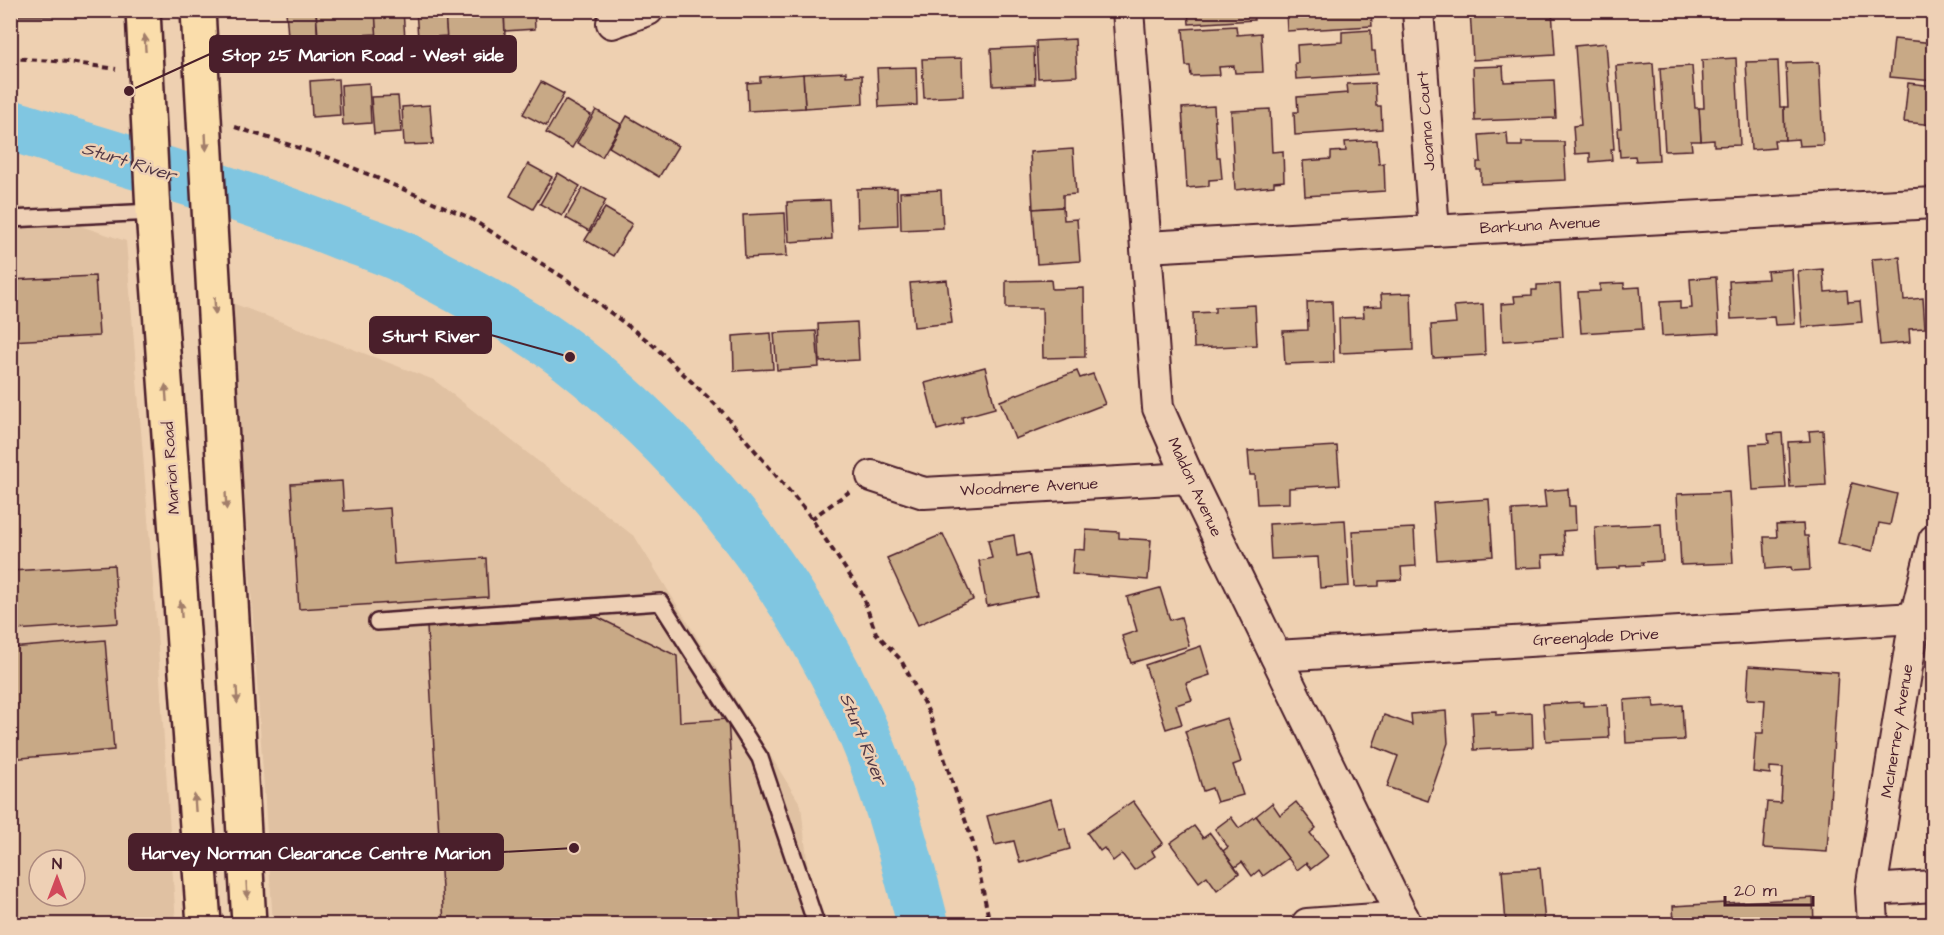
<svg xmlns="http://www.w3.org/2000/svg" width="1944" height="935" font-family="'Architects Daughter',sans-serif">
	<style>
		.built { fill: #e0c1a2; fill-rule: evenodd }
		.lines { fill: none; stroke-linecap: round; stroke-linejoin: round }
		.river { stroke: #80c6e1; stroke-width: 52 }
		.building { fill: #c8a986; stroke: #4a1f2b; stroke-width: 1.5 }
		.service-casing { stroke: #4a1f2b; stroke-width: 20 }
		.minor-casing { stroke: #4a1f2b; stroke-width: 34 }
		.primary-casing { stroke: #4a1f2b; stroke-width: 38 }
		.path { stroke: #4a1f2b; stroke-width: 4; stroke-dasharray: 6 4.5; stroke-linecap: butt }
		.service { stroke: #eed0b5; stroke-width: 15 }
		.minor { stroke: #eed0b5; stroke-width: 30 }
		.primary { stroke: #faddab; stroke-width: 33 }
		.oneway { fill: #a27e6b }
		.labels { text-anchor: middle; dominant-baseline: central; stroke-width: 5; stroke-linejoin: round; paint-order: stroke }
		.street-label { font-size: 16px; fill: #4a1f2b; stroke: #eed0b5 }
		.water-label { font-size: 18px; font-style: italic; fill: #523846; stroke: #eed0b5 }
		.leader { fill: none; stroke: #4a1f2b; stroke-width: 2 }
		.callout-dot { fill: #4a1f2b; stroke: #eed0b5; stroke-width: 2 }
		.callout { fill: #4a1f2b; stroke: #4a1f2b; stroke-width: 2 }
		.callout-label { font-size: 18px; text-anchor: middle; font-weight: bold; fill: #fff }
	</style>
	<rect width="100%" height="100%" fill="#eed0b1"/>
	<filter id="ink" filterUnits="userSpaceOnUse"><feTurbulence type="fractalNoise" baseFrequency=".0167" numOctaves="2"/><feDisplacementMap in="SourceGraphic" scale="12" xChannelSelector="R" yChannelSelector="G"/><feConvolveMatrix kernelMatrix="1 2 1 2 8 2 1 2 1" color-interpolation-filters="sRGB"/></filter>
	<g filter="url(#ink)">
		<!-- built -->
		<g class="built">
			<path d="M11,203l115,38 31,391 19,292h-165zM39,860h36v36h-36z"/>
			<polygon points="232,303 434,380 635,537 801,805 814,924 273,924"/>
		</g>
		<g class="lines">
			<!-- river -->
			<path class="river" d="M10,125c110,34 221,65 327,107 20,8 41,14 61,23 15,7 30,17 46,25 43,23 87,47 127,78 116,91 215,212 279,345 34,70 54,146 73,221"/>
		</g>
		<!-- building -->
		<g class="building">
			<rect x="10" y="10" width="77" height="6"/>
			<polygon points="316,10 318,47 289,49 286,11"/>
			<polygon points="316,10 375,10 377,34 318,37"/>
			<polygon points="375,10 403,10 405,39 377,41"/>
			<polygon points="416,10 445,10 447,36 418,38"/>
			<polygon points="445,10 504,10 505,37 447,41"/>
			<polygon points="504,10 534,10 535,29 505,31"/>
			<polygon points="1188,10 1253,10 1254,20 1189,24"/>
			<polygon points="1286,10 1371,10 1372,26 1287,31"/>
			<polygon points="1470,10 1552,10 1555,55 1473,60"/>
			<polygon points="1236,26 1237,35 1261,33 1263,72 1235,73 1234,66 1219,67 1220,75 1191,76 1190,66 1186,66 1183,29"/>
			<polygon points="1371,30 1372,51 1375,51 1377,74 1296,79 1295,63 1298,63 1297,45 1342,42 1342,32"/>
			<polygon points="1075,39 1077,76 1038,78 1036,41"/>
			<polygon points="1894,39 1934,43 1934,81 1890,77"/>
			<polygon points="1606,43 1614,149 1611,149 1612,160 1590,162 1590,153 1575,154 1573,126 1581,125 1575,46"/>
			<polygon points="1034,47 1035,84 993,86 991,49"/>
			<polygon points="962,58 963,96 924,98 922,59"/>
			<polygon points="1736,58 1740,145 1714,146 1714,140 1701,141 1699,108 1704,108 1702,60"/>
			<polygon points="1778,61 1780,107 1784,107 1785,140 1774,140 1775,148 1751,150 1746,62"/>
			<polygon points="1819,62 1823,145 1799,146 1798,139 1785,140 1784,107 1788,107 1786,63"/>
			<polygon points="1653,63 1659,160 1636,161 1635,156 1620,157 1618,128 1621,128 1616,66"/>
			<polygon points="1503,66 1504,82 1554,80 1556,118 1475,121 1473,67"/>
			<polygon points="1692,66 1695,108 1699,108 1701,141 1691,141 1692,150 1665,151 1660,68"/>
			<polygon points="916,67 917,105 879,107 877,68"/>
			<polygon points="846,72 846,76 862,75 863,104 805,108 803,74"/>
			<polygon points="803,74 805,108 748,111 747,83 760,82 760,77"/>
			<polygon points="338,79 340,115 312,117 310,81"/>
			<polygon points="541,82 564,94 546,126 523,114"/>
			<polygon points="369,83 371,123 343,125 341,85"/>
			<polygon points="1375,83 1376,106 1381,106 1382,129 1295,135 1294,112 1298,112 1297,97 1348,93 1347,84"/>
			<polygon points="1908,83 1934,86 1934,125 1904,122"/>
			<polygon points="398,96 401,132 374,134 371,97"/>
			<polygon points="565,100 591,115 572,148 546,133"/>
			<polygon points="430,105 433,144 404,145 402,107"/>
			<polygon points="1214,106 1217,157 1220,157 1222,179 1209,180 1209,186 1187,188 1182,108"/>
			<polygon points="1270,109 1272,152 1283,151 1284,181 1274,182 1274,186 1235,190 1231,111"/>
			<polygon points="596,110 621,124 602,157 577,143"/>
			<polygon points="627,116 678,146 659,177 609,147"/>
			<polygon points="1507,133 1508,146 1522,146 1522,142 1564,142 1566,180 1481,184 1481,170 1477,170 1477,162 1481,162 1479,135"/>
			<polygon points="1377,140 1379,164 1384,163 1385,191 1305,196 1303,161 1331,159 1331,152 1346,151 1345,142"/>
			<polygon points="1073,149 1076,194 1063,195 1063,207 1033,209 1030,152"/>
			<polygon points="528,164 552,177 533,209 510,196"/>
			<polygon points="558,173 580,186 562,216 540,204"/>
			<polygon points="583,188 606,200 589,231 566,218"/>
			<polygon points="897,188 898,225 858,227 857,189"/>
			<polygon points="941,190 943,228 901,230 900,192"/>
			<polygon points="830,200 832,239 789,242 787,202"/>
			<polygon points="1063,207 1064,220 1077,219 1080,261 1037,264 1033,209"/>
			<polygon points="605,208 632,224 613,256 585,240"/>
			<polygon points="785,213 787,256 745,258 743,215"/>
			<polygon points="1900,257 1904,300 1923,298 1925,328 1909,329 1910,342 1880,345 1872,259"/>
			<polygon points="1792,269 1795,324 1775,325 1774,317 1731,319 1729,281 1768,279 1767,271"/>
			<polygon points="1823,269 1825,292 1847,290 1848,302 1860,301 1862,322 1802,327 1798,271"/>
			<polygon points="95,276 99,336 10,341 10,280"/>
			<polygon points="1716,277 1719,333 1662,336 1660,302 1680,301 1680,309 1692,308 1690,279"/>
			<polygon points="947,280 952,323 914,327 910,283"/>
			<polygon points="1051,280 1052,289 1084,288 1085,357 1043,358 1042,308 1006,308 1006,281"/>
			<polygon points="1624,283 1624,288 1640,287 1643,329 1581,333 1578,292 1600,291 1600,284"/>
			<polygon points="1560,284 1563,337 1503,341 1501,304 1515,303 1514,296 1532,295 1532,290 1537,290 1537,285"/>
			<polygon points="1411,293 1413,350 1340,353 1339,318 1364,317 1363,307 1382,306 1381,294"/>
			<polygon points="1332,301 1334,362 1285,364 1283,331 1308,330 1307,302"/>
			<polygon points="1483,304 1485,355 1433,358 1431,325 1456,323 1454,306"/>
			<polygon points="1255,305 1257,345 1194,348 1193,313 1215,312 1215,307"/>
			<polygon points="857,322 859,360 820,362 818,324"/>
			<polygon points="816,331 819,367 777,370 774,333"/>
			<polygon points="771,333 773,369 734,371 733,336"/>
			<polygon points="985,367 995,408 962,417 963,423 937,430 925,383"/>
			<polygon points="1077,371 1080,378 1093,374 1105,404 1015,439 1000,401"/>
			<polygon points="1823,430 1826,485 1790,487 1788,442 1810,441 1809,431"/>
			<polygon points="1782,433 1786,488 1753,490 1750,444 1769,443 1768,434"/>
			<polygon points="1337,446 1340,485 1289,488 1289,503 1257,504 1255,475 1250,475 1248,451"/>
			<polygon points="342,481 344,511 390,508 394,564 486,558 488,597 299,609 291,484"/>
			<polygon points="1852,483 1897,494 1890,525 1879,523 1873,551 1838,543"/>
			<polygon points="1568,489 1569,506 1575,506 1576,530 1563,531 1565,554 1542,555 1543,567 1515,568 1512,510 1546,508 1544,491"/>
			<polygon points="1729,492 1733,563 1681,565 1677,494"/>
			<polygon points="1489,499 1493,556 1437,560 1433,503"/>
			<polygon points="1345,520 1349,586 1320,588 1318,557 1271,559 1269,524"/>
			<polygon points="1661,524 1663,561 1642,562 1643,565 1620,566 1620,568 1597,569 1595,527"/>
			<polygon points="1803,524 1804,536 1808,536 1810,570 1792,571 1791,567 1766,569 1764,537 1777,537 1776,525"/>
			<polygon points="1414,528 1416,566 1401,567 1402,580 1379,581 1379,586 1355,587 1352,531"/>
			<polygon points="1086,530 1119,532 1119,538 1151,540 1148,580 1072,574 1074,549 1085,550"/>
			<polygon points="943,534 973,600 918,625 887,558"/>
			<polygon points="1014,535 1017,556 1029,553 1037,596 987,606 979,561 992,558 988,540"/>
			<polygon points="114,565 118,623 15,630 11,571"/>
			<polygon points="1160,588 1170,620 1181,617 1189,646 1131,663 1122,636 1137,631 1127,597"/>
			<polygon points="597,617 677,656 680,722 728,719 741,924 444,924 427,627"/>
			<polygon points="105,640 114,750 10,759 10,648"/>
			<polygon points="1201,646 1210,675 1186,683 1192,700 1176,705 1182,724 1166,729 1145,665"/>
			<polygon points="1749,666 1838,672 1827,852 1763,848 1767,802 1781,803 1783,768 1770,767 1770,774 1753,772 1756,733 1763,733 1765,700 1747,699"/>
			<polygon points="1653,698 1654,707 1682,705 1684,740 1626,743 1624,700"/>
			<polygon points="1583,702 1583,706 1607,705 1609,738 1546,741 1543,704"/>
			<polygon points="1446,711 1448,743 1428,801 1387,787 1398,756 1373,746 1384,715 1412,725 1411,714"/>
			<polygon points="1496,711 1496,715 1532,713 1533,747 1474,750 1472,712"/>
			<polygon points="1227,718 1241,762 1233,765 1243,795 1217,802 1212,788 1203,791 1185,731"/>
			<polygon points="1051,799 1059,829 1065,828 1070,849 1020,863 1014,841 995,845 987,816"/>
			<polygon points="1133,801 1163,843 1152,851 1155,856 1134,870 1122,854 1113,861 1104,848 1100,851 1087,833"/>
			<polygon points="1296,802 1316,828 1310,833 1328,856 1311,869 1306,863 1297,870 1256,816 1272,803 1280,815"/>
			<polygon points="1256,816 1288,858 1263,876 1259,870 1252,876 1242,862 1235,867 1223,851 1228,847 1215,829 1231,817 1239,828"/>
			<polygon points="1194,826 1203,838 1210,833 1239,873 1217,890 1207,876 1199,882 1170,843"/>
			<polygon points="1540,868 1545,924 1506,924 1502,870"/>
			<polygon points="1813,898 1814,924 1674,924 1673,906"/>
		</g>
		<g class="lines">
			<defs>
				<g id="service">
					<polyline points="10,219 153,212"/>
					<polyline points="377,622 660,602 760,758 816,924"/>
				</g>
				<g id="minor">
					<polyline points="1128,10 1158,408 1189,478 1406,924"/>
					<polyline points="1418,10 1434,231"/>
					<polyline points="612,23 648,10"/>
					<polyline points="1146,247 1934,203"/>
					<polyline points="872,476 924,493 1189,478"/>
					<polyline points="1276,656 1915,618"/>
					<polyline points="1871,890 1934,886"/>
					<polyline points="1307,924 1403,917"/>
					<polyline points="1873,924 1871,890 1915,618 1934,540"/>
				</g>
				<g id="primary">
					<polyline points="143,10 153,212 204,924"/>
					<polyline points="198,10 249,924"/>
				</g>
			</defs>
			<!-- service casing -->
			<use href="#service" class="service-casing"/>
			<!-- minor casing -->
			<use href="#minor" class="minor-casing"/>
			<!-- primary casing -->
			<use href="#primary" class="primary-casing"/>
			<!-- path -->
			<g class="path">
				<polyline points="10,58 69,62 116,69"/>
				<polyline points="235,127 330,158 468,217 566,279 652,344 719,408 807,512 861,592 876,633 901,660 929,713 973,843 990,924"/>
				<polyline points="811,519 849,492"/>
			</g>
			<!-- service -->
			<use href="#service" class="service"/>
			<!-- minor -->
			<use href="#minor" class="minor"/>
			<!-- primary -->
			<use href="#primary" class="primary"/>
		</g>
		<!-- one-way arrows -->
		<defs><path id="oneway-solid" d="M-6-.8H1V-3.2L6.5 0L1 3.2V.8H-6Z" transform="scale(1.5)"/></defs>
		<g class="oneway">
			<use href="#oneway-solid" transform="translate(145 43) rotate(-94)"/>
			<use href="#oneway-solid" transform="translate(206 142) rotate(87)"/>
			<use href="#oneway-solid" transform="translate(215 306) rotate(87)"/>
			<use href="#oneway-solid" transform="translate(166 393) rotate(-94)"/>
			<use href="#oneway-solid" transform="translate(226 501) rotate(87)"/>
			<use href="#oneway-solid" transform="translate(181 609) rotate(-94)"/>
			<use href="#oneway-solid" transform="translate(237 695) rotate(87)"/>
			<use href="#oneway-solid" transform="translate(195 803) rotate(-94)"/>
			<use href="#oneway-solid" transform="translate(247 890) rotate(87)"/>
		</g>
	</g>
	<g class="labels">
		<!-- street labels -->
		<g class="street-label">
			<text transform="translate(1426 121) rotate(-94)">Joanna Court</text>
			<text transform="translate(1540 225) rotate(-3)">Barkuna Avenue</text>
			<text transform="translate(171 468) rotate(-94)">Marion Road</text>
			<text transform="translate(1029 487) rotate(-3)">Woodmere Avenue</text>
			<text transform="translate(1195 487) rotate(65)">Maldon Avenue</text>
			<text transform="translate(1596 637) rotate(-3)">Greenglade Drive</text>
			<text transform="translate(1897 731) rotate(-81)">McInerney Avenue</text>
		</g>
		<!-- water labels -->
		<g class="water-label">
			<text transform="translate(129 162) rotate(17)">Sturt River</text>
			<text transform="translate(863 739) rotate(68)">Sturt River</text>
		</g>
	</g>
	<!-- callouts -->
	<path class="leader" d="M129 91L210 54M570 357L491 335M574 848L503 852"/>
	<g class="callout-dot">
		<circle cx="129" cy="91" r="6"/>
		<circle cx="570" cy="357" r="6"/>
		<circle cx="574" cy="848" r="6"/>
	</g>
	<g class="callout">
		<rect x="210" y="36" width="306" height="36" rx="6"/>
		<rect x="370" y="317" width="121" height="36" rx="6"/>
		<rect x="129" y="834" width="374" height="36" rx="6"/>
	</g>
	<g class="callout-label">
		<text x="363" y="61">Stop 25 Marion Road - West side</text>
		<text x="431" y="342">Sturt River</text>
		<text x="316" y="859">Harvey Norman Clearance Centre Marion</text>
	</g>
	<!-- margin -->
	<rect width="1944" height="935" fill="none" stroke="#eed0b5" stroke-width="36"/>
	<rect x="18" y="18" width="1908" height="899" fill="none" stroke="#4a1f2b" stroke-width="2" filter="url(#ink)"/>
	<!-- north arrow -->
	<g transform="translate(57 878)"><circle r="28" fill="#eed0b5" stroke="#ac897e" stroke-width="1.5"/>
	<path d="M0-4.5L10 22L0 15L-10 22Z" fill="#d1495b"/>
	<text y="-9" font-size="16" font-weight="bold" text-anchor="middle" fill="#4a1f2b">N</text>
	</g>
	<!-- scale -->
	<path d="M1725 896v9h88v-9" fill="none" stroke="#4a1f2b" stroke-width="3"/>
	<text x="1734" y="896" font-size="18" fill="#4a1f2b" stroke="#eed0b5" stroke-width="4.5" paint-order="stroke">20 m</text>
</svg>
